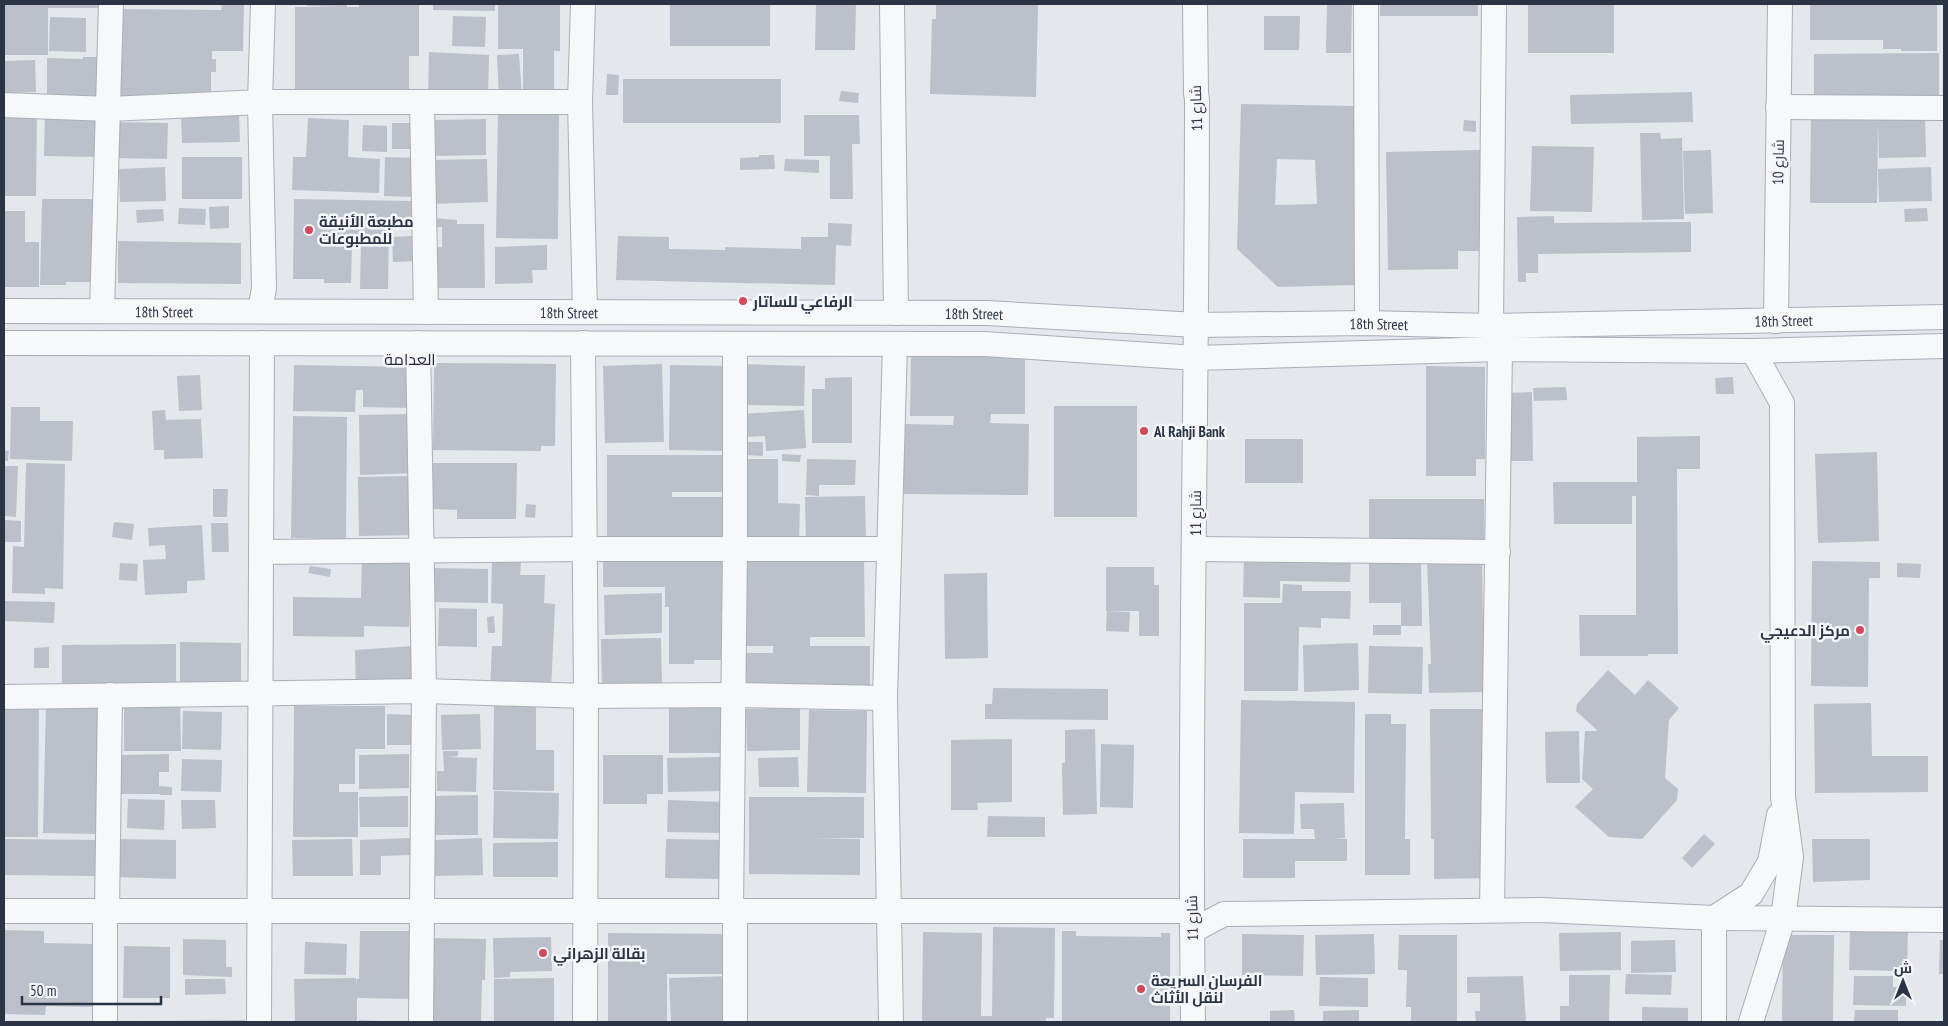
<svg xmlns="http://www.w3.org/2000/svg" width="1948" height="1026" font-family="'PT Sans Narrow',Cairo,sans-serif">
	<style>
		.building { fill: #bbc0ca; fill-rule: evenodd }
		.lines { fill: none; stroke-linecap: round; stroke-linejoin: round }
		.minor-casing { stroke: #a9aeb7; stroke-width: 26 }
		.minor { stroke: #f7f8fa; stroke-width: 24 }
		.poi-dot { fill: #d1495b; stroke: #f4f6f9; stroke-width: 2 }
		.labels { text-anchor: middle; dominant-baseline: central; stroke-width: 5; stroke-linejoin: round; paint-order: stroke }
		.street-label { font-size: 15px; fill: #2b3445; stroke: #f4f6f9 }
		.poi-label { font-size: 15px; font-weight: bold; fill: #2b3445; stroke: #f4f6f9; text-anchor: start }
		.neighbourhood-label { font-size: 16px; fill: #1d2536; stroke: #f4f6f9 }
	</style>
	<rect width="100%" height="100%" fill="#e4e7ec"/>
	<!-- building -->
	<g class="building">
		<polygon points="4,4 103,4 103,8 48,8 48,55 4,55"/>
		<polygon points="222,4 244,4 243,51 212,51 212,59 216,59 216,72 211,72 211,99 117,98 118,9 221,10"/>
		<polygon points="307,4 347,4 347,7 359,7 359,4 419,4 419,56 409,56 409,97 295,98 295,7 341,7 307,6"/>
		<polygon points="433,4 495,4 495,11 433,10"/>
		<polygon points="498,4 560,4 560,51 554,51 554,97 523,97 523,49 498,49"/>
		<rect x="670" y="4" width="100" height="42"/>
		<polygon points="816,4 856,4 855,50 815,50"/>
		<polygon points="936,4 1038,4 1036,97 930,94 932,19 936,19"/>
		<polygon points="1327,4 1352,4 1351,53 1326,53"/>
		<rect x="1380" y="4" width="98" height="12"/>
		<rect x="1528" y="4" width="86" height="49"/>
		<polygon points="1810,4 1937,4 1937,51 1901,51 1901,49 1883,49 1883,40 1810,40"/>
		<polygon points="453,16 486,17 485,47 452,46"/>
		<polygon points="1264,16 1300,16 1299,50 1264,50"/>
		<polygon points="50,17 86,18 86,52 49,51"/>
		<polygon points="429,52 489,55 488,98 428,96"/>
		<polygon points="1939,53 1939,95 1814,96 1814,54"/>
		<polygon points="519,54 522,97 499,99 497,55"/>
		<polygon points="83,57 105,57 105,96 47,95 47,58 83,59"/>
		<polygon points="35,60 36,92 4,93 4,61"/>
		<polygon points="607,74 619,75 618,95 606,95"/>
		<rect x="623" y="79" width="158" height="44"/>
		<polygon points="841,91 859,93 858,103 839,101"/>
		<polygon points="1692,92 1693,122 1571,124 1570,95"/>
		<path d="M1241,104l116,2 -2,179 -77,2 -41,-38zM1277,159l38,1 2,44 -42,1z"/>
		<polygon points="4,107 37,108 36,196 4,196"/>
		<polygon points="45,111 104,112 103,157 44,156"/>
		<polygon points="498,111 559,112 558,239 496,238"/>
		<polygon points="239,113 240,142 182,143 181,114"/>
		<polygon points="1811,113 1925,114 1926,157 1879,158 1878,124 1877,203 1810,203"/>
		<polygon points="804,115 859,115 860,144 852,144 853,199 830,199 830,156 804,156"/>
		<polygon points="308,118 349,120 348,157 380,159 379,193 292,190 293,157 306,157"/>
		<polygon points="486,119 486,155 436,156 435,120"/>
		<polygon points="1464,120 1476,121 1476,132 1463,131"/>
		<polygon points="113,122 168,123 167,159 112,158"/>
		<rect x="392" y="123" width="18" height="26"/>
		<polygon points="363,125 387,126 387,152 362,151"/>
		<polygon points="1640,133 1660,133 1661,139 1682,138 1684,219 1642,220"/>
		<polygon points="1532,146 1594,147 1592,212 1530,211"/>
		<polygon points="1480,150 1481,251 1458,251 1458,269 1388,270 1386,152"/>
		<polygon points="1711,150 1713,213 1685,214 1683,151"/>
		<polygon points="759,155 774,155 775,169 740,170 740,158 759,157"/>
		<rect x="182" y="157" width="60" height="42"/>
		<polygon points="385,157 421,158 420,197 384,196"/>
		<polygon points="487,159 488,202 431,204 430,160"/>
		<polygon points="785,159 819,160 819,173 784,171"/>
		<polygon points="165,167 166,201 120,202 119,169"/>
		<polygon points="1931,167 1932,201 1879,202 1878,169"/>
		<polygon points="42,199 101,199 92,282 66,282 66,285 40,285"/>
		<polygon points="294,199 411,201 411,210 418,210 418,223 389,223 388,289 360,289 361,243 352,243 351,283 324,283 324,279 293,279"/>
		<polygon points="229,206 229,228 210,229 209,207"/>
		<polygon points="179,208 206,209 205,225 178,224"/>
		<polygon points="1927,208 1928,221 1905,222 1904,209"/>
		<polygon points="163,209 164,221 137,223 136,210"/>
		<polygon points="4,211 25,211 25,242 39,242 39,287 4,287"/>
		<polygon points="1554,216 1554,223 1691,222 1691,252 1538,254 1538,273 1526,273 1526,282 1518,282 1517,217"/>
		<polygon points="433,218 457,220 457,224 484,224 485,288 430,288 429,247 442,247 442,227 433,227"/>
		<polygon points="828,223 852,224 851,246 836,245 835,285 616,280 618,236 669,237 669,249 725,250 725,247 801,249 801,237 828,237"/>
		<polygon points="413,236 415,261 393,262 392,237"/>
		<polygon points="118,241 241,243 241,284 118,283"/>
		<polygon points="547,245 547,270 532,270 533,283 495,284 495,247"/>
		<polygon points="911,355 1025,356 1025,414 991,414 990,423 1029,424 1028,495 904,494 904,424 953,425 954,416 910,416"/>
		<polygon points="434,363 556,364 555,446 541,446 541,451 433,450"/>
		<polygon points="662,364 664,442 605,443 603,366"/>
		<polygon points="741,364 805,366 804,406 741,405"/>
		<polygon points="294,365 413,367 413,408 363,407 363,390 356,390 355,412 293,411"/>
		<polygon points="670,365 731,366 730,451 669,450"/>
		<polygon points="1426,366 1485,367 1485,459 1476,459 1476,476 1426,476"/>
		<polygon points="200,375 202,410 179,411 177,376"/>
		<polygon points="852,377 852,443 812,443 812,389 825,389 825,378"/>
		<polygon points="1733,377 1734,394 1716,394 1715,378"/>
		<polygon points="1566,387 1567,400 1534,401 1533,388"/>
		<polygon points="1532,392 1533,461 1510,461 1509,393"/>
		<rect x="1054" y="406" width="83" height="111"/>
		<polygon points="11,407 40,407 40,421 73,421 72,461 10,459"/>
		<polygon points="165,410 166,420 201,419 203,458 164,459 164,450 154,450 152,411"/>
		<polygon points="804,410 806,448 766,451 765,436 743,437 741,414"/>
		<polygon points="414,414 416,473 360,475 359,415"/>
		<polygon points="293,416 347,417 346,539 291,538"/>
		<polygon points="1700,436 1700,469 1677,469 1678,654 1648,654 1648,656 1580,656 1579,615 1636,615 1636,496 1632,496 1632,524 1554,524 1553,482 1637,482 1637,437"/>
		<rect x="1245" y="439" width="58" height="44"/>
		<polygon points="745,442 763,442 763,456 744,455"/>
		<polygon points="4,450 9,451 8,461 4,461"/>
		<polygon points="1877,452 1879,541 1818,543 1815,454"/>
		<polygon points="782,454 801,455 800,462 782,461"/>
		<polygon points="607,455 729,455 730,492 672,492 672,497 730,497 730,543 607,544"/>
		<polygon points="741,459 778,459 778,503 800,504 799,545 738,544"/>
		<polygon points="807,459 856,460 855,485 819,485 819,496 806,495"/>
		<polygon points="26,463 65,464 63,589 45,588 45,594 12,593 13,546 24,547"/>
		<polygon points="433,463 517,463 516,519 457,519 457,510 433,509"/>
		<polygon points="4,466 18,466 16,517 4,516"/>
		<polygon points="413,476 415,535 359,536 358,477"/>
		<polygon points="213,489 228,489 227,517 213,517"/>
		<polygon points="865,496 866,541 806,543 805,497"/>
		<rect x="1369" y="499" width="115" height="45"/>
		<polygon points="526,504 536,505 535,518 525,517"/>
		<polygon points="4,520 21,521 21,542 4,542"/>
		<polygon points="114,522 134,524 132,540 112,537"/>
		<polygon points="211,523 228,523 229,552 212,552"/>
		<polygon points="202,525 205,580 187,581 187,593 145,595 143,560 166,559 165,545 149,546 148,528"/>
		<polygon points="1244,554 1351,556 1350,582 1280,581 1280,598 1243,597"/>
		<polygon points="362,555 420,555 420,599 410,599 409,627 364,626 364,637 293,636 293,597 361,598"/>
		<polygon points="603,557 727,557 727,610 721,610 721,660 694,660 694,664 669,664 669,607 665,607 665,587 603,587"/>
		<polygon points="864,558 865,637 810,637 810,646 870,646 870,691 741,692 741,653 773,653 773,646 742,646 742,559"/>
		<polygon points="1369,559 1421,559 1422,626 1401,626 1401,603 1369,603"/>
		<polygon points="1482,559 1484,692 1429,693 1428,664 1431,664 1430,637 1427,560"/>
		<polygon points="492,561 521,562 520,575 545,575 544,603 555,604 551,691 490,689 492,646 502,646 503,604 491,603"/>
		<polygon points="1812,561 1880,562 1880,578 1869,578 1868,687 1811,686"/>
		<polygon points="120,563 138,564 137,581 119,580"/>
		<polygon points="1897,563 1921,564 1920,578 1897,577"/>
		<polygon points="310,566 331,569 330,577 308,573"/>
		<polygon points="1106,567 1154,567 1154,585 1159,585 1159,636 1139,636 1139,611 1106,611"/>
		<polygon points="433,568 488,569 488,603 432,602"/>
		<polygon points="987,573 988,658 945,659 944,574"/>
		<polygon points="1283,584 1302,585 1302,591 1351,591 1350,619 1321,618 1321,628 1299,627 1298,691 1244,691 1244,603 1282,603"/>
		<polygon points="662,593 662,633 605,635 604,595"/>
		<polygon points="4,601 55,602 54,623 4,621"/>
		<polygon points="439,608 477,609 477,647 438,646"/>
		<polygon points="1107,611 1130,612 1129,632 1106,631"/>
		<polygon points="494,616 495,633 488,633 487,617"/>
		<rect x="1373" y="625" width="28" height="10"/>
		<polygon points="661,638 662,688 602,690 601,639"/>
		<polygon points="180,642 241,643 241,688 180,687"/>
		<polygon points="1358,643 1359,690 1304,692 1303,645"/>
		<polygon points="176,644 176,687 165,683 62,683 62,645"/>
		<polygon points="413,646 414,690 356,692 355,650"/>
		<polygon points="1369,646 1423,647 1422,694 1368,693"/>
		<polygon points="49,647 49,668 34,668 34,648"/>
		<polygon points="1608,670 1635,695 1648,680 1679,708 1669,720 1665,778 1678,789 1677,800 1642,839 1609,837 1575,807 1593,789 1582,779 1585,731 1596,731 1597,730 1576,711 1577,704"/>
		<polygon points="993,688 1108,689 1108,720 985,719 985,704 992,704"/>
		<polygon points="1241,700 1355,702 1354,793 1295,792 1294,834 1239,833"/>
		<polygon points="5,701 39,701 38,837 4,837"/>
		<polygon points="180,702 181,751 124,751 124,703"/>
		<polygon points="1871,703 1872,756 1928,756 1928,792 1815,793 1814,704"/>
		<polygon points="46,705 101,706 98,834 43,833"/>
		<polygon points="494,705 536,706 536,750 554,750 554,791 493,790"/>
		<polygon points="294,706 385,706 385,749 355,749 355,784 339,784 339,792 358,792 358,837 293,837"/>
		<polygon points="669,706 730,707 730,753 669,753"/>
		<polygon points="800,708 800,750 747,751 746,709"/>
		<polygon points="1430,709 1485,709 1488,878 1434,879 1434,839 1449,839 1431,839"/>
		<polygon points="809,710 867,711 866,793 807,792"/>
		<polygon points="183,711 222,712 221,750 182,749"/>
		<polygon points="387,714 411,715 411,745 387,745"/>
		<polygon points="480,714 481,749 442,750 441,715"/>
		<polygon points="1365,714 1391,714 1391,724 1406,724 1405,839 1395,839 1410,839 1410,875 1365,875"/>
		<polygon points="1095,729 1097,814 1063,815 1062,763 1065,763 1065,730"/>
		<polygon points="1579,731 1580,783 1546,783 1545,732"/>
		<polygon points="1012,739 1012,802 977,803 978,810 951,810 951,740"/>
		<polygon points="1101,744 1134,745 1133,808 1100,807"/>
		<polygon points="443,751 458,751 458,756 448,757 477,758 476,792 437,791 437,771 444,771"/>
		<polygon points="169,754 169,772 159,772 159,786 172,787 172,795 160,795 160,794 121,794 121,755"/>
		<polygon points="409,754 409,788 359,789 359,755"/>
		<polygon points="603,755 663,755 663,794 647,794 647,804 603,804"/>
		<polygon points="722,757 723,791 668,792 667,758"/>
		<polygon points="798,757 799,787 759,787 758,758"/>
		<polygon points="182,759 222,760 221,792 181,791"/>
		<polygon points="494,791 559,793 558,839 493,838"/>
		<polygon points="478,795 478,835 435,835 434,796"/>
		<polygon points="408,796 408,827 360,827 359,797"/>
		<polygon points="749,797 864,797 864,838 812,838 860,839 860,875 749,874"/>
		<polygon points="128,799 165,800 164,830 127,828"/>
		<polygon points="181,800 215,800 216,828 182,829"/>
		<polygon points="668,800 724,802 723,833 667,832"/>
		<polygon points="1344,803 1345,838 1334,839 1347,839 1347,861 1295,861 1295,878 1243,878 1243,839 1315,839 1314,829 1301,829 1300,804"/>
		<polygon points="988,816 1045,817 1045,837 987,837"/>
		<polygon points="1704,834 1715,844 1692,868 1682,858"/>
		<polygon points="410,838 410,855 381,856 381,875 360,875 360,840"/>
		<polygon points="482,838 483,875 435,876 434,840"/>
		<polygon points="4,839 96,840 95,876 4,875"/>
		<polygon points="117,839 176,840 176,879 117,877"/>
		<polygon points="352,839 353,876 293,876 292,840"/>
		<polygon points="666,839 725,840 724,879 665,878"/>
		<polygon points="1812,839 1870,839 1870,880 1813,882"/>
		<polygon points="558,842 558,877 493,877 493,843"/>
		<polygon points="993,927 1055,928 1054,1018 1046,1018 1046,1022 922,1022 923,932 982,933 981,1016 992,1016"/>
		<polygon points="4,930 44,931 44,943 93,944 92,1007 46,1006 45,1015 4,1014"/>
		<polygon points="1850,930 1908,930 1907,971 1849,970"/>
		<polygon points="360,931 417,931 412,999 357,998 357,1022 295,1022 294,979 356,978 357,986 357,979 359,979"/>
		<polygon points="1062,931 1076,931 1076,936 1161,937 1161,933 1170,933 1170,1022 1062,1022"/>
		<polygon points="1621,932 1621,970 1560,971 1559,933"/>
		<polygon points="608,933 731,934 730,974 667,974 667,1022 608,1022"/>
		<polygon points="1242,934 1304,935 1303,976 1242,975"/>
		<polygon points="1374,934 1375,974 1316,975 1315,935"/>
		<polygon points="1399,935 1457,935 1457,1022 1411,1022 1411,1007 1406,1007 1407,970 1398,970"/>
		<polygon points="1783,935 1834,935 1833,1022 1782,1022"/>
		<polygon points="551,937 552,971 510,972 510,977 494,978 493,938"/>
		<polygon points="431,938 486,939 485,980 482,980 481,1022 430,1022"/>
		<polygon points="183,939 226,940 226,967 232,967 232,977 183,975"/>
		<polygon points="1675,940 1676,972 1631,973 1631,941"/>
		<polygon points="1940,940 1944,940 1944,974 1939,974"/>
		<polygon points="305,942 347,944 346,975 304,974"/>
		<polygon points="124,946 170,947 170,998 123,998"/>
		<polygon points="1626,974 1672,975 1671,995 1625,994"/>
		<polygon points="1569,975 1610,975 1609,1022 1560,1022 1560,1006 1569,1006"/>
		<polygon points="731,976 726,1022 671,1022 669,978"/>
		<polygon points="1523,976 1526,1022 1476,1022 1475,1011 1480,1011 1480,993 1467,993 1467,977"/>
		<polygon points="1854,976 1893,976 1893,987 1906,987 1906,1006 1853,1005"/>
		<polygon points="1320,977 1368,978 1368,1007 1319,1006"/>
		<polygon points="554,978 554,1021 494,1022 494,979"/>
		<polygon points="185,979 225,979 226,994 185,995"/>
		<polygon points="1642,1007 1688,1008 1688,1022 1642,1022"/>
		<polygon points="1294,1010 1295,1021 1270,1022 1270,1011"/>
		<polygon points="1359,1010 1359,1022 1323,1022 1323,1011"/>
		<polygon points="1855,1010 1898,1010 1898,1022 1854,1022"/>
		<polygon points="245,1020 245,1022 140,1022 140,1021"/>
		<polygon points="359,1020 382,1021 382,1022 359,1022"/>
	</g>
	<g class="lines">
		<defs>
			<g id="minor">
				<polyline points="583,4 580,102 585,311"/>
				<polyline points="892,4 896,313"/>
				<polyline points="1366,4 1367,323"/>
				<polyline points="422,103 426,312"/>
				<polyline points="4,105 109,109 260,102 580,102"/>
				<polyline points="1778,107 1944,108"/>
				<path id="s1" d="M4,311l983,2 210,12 170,-2 124,3 453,-9"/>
				<polyline points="102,311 111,4"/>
				<polyline points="260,311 264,288 260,102 263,4"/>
				<polyline points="1776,321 1780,4"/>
				<polyline points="4,343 985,344 1196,358 1500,349 1753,351 1944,346"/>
				<polyline points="418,343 424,691 421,1022"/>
				<polyline points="583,343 586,696 585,1022"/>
				<polyline points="1194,549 1498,552"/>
				<polyline points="262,552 584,549 889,549"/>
				<polyline points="4,697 424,691 586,696 734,695 885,698"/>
				<polyline points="1492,910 1500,349 1491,326 1494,4"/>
				<polyline points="4,911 1191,911"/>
				<polyline points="105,911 105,1022"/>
				<polyline points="107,911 110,695"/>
				<polyline points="731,911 735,548 735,344"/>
				<polyline points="735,911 735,1022"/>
				<polyline points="1192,931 1224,914 1542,910 1714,918 1944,920"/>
				<polyline points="259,1022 262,343"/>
				<polyline points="891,1022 885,698 895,344"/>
				<path d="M1193,1022c-4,-307 4,-614 4,-922l-1,-7 -1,-89"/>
				<polyline points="1714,1022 1714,918 1751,894 1770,862 1779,815"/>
				<polyline points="1751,1022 1783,919 1791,857 1783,797 1782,403 1753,351"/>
			</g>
		</defs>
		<!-- minor casing -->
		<use href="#minor" class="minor-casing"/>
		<!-- minor -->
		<use href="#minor" class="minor"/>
	</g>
	<!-- markers -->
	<g class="poi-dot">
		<circle cx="309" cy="230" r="5"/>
		<circle cx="743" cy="301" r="5"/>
		<circle cx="1144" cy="431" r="5"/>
		<circle cx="1860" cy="630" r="5"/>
		<circle cx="543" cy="953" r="5"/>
		<circle cx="1141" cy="989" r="5"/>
	</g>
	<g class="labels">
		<!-- street labels -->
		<g class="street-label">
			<text transform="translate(1196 108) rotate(-92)">شارع 11</text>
			<text transform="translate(1778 162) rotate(-89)">شارع 10</text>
			<text stroke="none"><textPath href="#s1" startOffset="160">18th Street</textPath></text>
			<text stroke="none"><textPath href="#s1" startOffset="565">18th Street</textPath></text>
			<text stroke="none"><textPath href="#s1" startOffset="970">18th Street</textPath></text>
			<text stroke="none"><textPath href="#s1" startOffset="1780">18th Street</textPath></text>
			<text stroke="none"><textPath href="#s1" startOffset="1375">18th Street</textPath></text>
			<text transform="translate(1195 513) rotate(-90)">شارع 11</text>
			<text transform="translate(1192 918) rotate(-91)">شارع 11</text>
		</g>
		<!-- poi labels -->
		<g class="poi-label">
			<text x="319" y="221">مطبعة الأنيقة<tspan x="319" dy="17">للمطبوعات</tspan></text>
			<text x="753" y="301">الرفاعي للساتار</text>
			<text x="1154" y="431">Al Rahji Bank</text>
			<text x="1850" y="630" text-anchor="end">مركز الدعيجي</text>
			<text x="553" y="953">بقالة الزهراني</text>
			<text x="1151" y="980">الفرسان السريعة<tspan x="1151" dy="17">لنقل الأثاث</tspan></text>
		</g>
		<!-- neighbourhood labels -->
		<g class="neighbourhood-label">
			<text x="410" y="359">العدامة</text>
		</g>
	</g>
	<!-- border -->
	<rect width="1948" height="1026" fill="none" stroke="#2b3445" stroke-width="10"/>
	<!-- north arrow -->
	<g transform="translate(1903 981)" stroke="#f4f6f9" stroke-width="4" paint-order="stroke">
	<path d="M0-4L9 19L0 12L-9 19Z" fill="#2b3445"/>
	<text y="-8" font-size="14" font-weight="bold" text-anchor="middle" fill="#2b3445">ش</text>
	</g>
	<!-- scale -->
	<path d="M22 996v8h139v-8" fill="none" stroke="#2b3445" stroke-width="2.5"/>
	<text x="30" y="996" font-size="15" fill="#2b3445" stroke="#f4f6f9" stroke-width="4" paint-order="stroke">50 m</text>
</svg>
